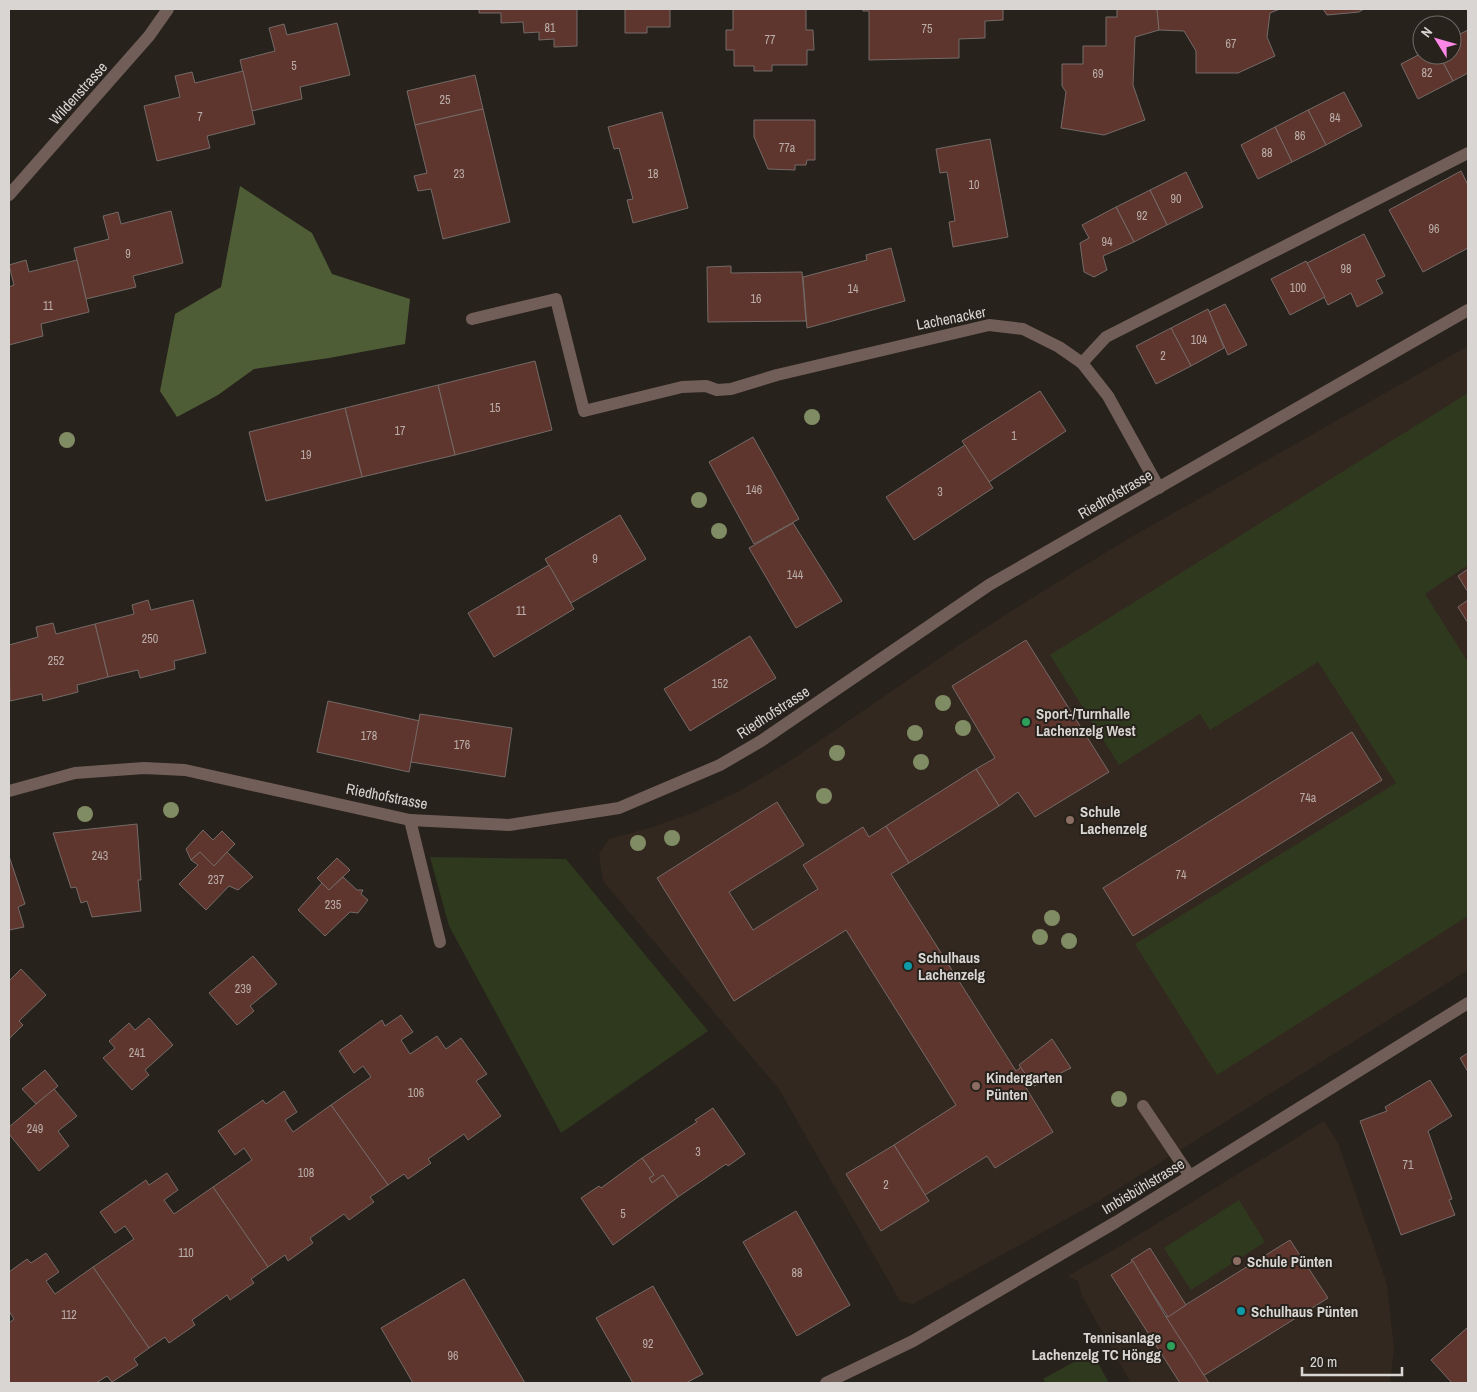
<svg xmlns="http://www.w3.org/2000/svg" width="1477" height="1392" font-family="'Archivo Narrow',sans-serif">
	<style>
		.built { fill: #33281f }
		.green { fill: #2f391e }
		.forest { fill: #4e5d36 }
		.building { fill: #5f362d; stroke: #746a68 }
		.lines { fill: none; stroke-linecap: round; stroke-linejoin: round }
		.minor { stroke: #725e58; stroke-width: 12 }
		.tree { fill: #808c64 }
		.leisure-dot { fill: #2e9e5b; stroke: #27221c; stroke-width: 2 }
		.education-dot { fill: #8d6e63; stroke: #27221c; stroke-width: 2 }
		.culture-dot { fill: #0f9aa8; stroke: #27221c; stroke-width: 2 }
		.labels { text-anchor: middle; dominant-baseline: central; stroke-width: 4; stroke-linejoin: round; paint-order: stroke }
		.number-label { font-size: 12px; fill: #baada9 }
		.street-label { font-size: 15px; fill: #d9d5d2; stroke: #27221c }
		.poi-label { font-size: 15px; font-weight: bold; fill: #d9d5d2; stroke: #27221c; text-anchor: start }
	</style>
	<rect width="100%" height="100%" fill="#27221c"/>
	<!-- built -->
	<g class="built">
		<polygon points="1468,346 1468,970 1097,1202 913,1304 900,1301 779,1089 603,881 599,854 609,839 650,828 695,812 743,789 790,761 959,645 1043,591 1128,539"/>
		<polygon points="1324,1121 1338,1143 1387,1284 1394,1348 1390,1383 1131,1383 1082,1296 1078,1281 1068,1276 1122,1245"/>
	</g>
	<!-- green -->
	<g class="green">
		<polygon points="1468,393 1468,565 1425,594 1468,662 1468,916 1217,1075 1135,944 1396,783 1318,662 1210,730 1200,714 1119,765 1050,655"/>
		<polygon points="430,857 566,859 708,1031 561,1133 449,926"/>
		<polygon points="1239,1200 1265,1242 1191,1290 1164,1248"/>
		<polygon points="1092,1352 1109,1383 1046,1383 1043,1379"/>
	</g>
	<!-- forest -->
	<polygon class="forest" points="240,186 312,233 332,274 410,299 405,344 329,358 254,369 218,395 177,417 160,391 175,314 221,287"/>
	<!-- building -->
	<g class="building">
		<polygon points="479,9 577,9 577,46 554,47 554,39 539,40 539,32 524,33 523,22 501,23 501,13 479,13"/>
		<polygon points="625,9 670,9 670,27 647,27 647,33 625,33"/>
		<polygon points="733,9 806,9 806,30 813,30 814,50 807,50 807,65 772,65 772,71 754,71 754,66 734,66 734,50 726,50 726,30 733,30"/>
		<polygon points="863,9 1003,9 1003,20 985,21 985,38 959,39 959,58 869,60 869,11 863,11"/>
		<polygon points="1117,9 1157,9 1159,30 1135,37 1133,85 1145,120 1104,135 1061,128 1066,92 1062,86 1062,64 1083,64 1083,46 1106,46 1106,17 1117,17"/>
		<polygon points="1157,9 1280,9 1270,13 1267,37 1275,56 1238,73 1196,73 1196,51 1184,31 1159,30"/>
		<polygon points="1323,9 1364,9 1359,12 1327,15"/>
		<polygon points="337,23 350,75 300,87 302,99 252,111 240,60 275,51 269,28 284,24 287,35"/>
		<polygon points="1468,30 1468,73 1453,81 1439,55 1452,55 1452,38"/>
		<polygon points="1422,53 1439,55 1453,81 1418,99 1401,64"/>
		<polygon points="243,71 255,124 207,136 210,148 157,161 144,106 180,97 175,76 192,72 195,83"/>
		<polygon points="475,75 483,109 415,125 407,91"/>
		<polygon points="1344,92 1362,126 1326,145 1308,110"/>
		<polygon points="483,109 510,222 443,239 431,189 418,191 414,176 427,173 415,125"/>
		<polygon points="1308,110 1326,145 1292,162 1275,127"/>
		<polygon points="662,112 688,208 633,223 627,200 633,199 619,148 614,149 608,127"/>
		<polygon points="754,120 815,120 815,160 807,160 806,165 795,165 795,170 768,169 754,137"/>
		<polygon points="1275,127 1292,162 1258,179 1241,145"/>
		<polygon points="990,139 1008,237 953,247 949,222 955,221 947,172 940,173 936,149"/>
		<polygon points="1461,171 1468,185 1468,248 1423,272 1389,210"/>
		<polygon points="1186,172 1203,207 1167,225 1150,190"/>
		<polygon points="1150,190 1167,225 1134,242 1116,207"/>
		<polygon points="1116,207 1134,242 1103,256 1107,270 1094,277 1084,272 1080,243 1089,238 1082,225"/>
		<polygon points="171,211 183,263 133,276 136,287 86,299 74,248 109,239 103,216 118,212 121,224"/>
		<polygon points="1364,234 1385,276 1376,280 1383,293 1357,307 1351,293 1328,305 1307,263"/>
		<polygon points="891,248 905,301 807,328 803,277 867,260 866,255"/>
		<polygon points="26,260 29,272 77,260 89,312 41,324 43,336 9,345 9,287 14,285 9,265"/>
		<polygon points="1306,261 1325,297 1290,315 1271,279"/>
		<polygon points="731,266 731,273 802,272 806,321 708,322 707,267"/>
		<polygon points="1225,304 1247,345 1228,355 1209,312"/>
		<polygon points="1208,309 1224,348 1191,366 1171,328"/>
		<polygon points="1171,328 1191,366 1156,384 1136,346"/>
		<polygon points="535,361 552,430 455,455 438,385"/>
		<polygon points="438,385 455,455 362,477 345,408"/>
		<polygon points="1040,391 1066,431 989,482 962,441"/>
		<polygon points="345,408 362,477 266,501 249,432"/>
		<polygon points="753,437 799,519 754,544 709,462"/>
		<polygon points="965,445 993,488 914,540 886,497"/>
		<polygon points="620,515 646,559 571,603 545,559"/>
		<polygon points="793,523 842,601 796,628 749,548"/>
		<polygon points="549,565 574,609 494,657 468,613"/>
		<polygon points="1468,569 1468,592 1458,576"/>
		<polygon points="148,600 151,610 193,600 206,653 174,661 175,669 140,678 138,670 108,677 95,624 134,614 132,605"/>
		<polygon points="1468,600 1468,623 1458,607"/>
		<polygon points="53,623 56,634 95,624 108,677 77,685 78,692 43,701 42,694 10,701 9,645 38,637 36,627"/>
		<polygon points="750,636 776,678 690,731 664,689"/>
		<polygon points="1026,640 1109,772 1035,817 1018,792 999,806 976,769 995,758 952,686"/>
		<polygon points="328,701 420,721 409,772 317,752"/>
		<polygon points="420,714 512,728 505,777 411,762"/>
		<polygon points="1352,732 1382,780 1133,936 1103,888"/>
		<polygon points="976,769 999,806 909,863 886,826"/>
		<polygon points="777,802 804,845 729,892 753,930 818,889 803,865 863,827 869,837 886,826 909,863 891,874 1016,1071 1021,1067 1031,1082 1025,1086 1053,1132 995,1168 987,1156 925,1195 894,1145 956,1105 846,930 734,1001 657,878"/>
		<polygon points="137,824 141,880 138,880 141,911 92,917 87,901 81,903 76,887 71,888 53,833"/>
		<polygon points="203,830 213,840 222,831 235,844 214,866 200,852 191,860 186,849"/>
		<polygon points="200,852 214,866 227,852 253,877 238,890 229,886 206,910 179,884 198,865 191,860"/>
		<polygon points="9,856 25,904 18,907 24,927 9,930"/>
		<polygon points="337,858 350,870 329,890 317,878"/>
		<polygon points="343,877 357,890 363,890 361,894 368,900 358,913 350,912 325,936 298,910 322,883 329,890"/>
		<polygon points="253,956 277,984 250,1006 254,1011 237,1025 209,993"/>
		<polygon points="21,969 46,995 19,1021 23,1025 9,1039 9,981"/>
		<polygon points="401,1015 413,1032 401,1040 410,1054 437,1036 446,1049 461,1038 487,1074 476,1081 501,1116 468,1140 464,1134 428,1159 431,1163 408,1179 404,1174 388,1185 331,1105 371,1077 363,1066 354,1073 339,1051 382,1020 385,1026"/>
		<polygon points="149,1018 173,1045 145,1070 149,1075 132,1090 103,1058 115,1048 109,1041 129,1023 135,1030"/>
		<polygon points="1052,1039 1071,1068 1034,1086 1019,1065"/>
		<polygon points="1468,1053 1468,1072 1460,1058"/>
		<polygon points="45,1070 58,1086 36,1104 22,1089"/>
		<polygon points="1430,1080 1452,1116 1428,1131 1452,1199 1449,1200 1455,1215 1401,1235 1360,1121 1387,1111 1385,1107"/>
		<polygon points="54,1089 77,1116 58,1131 69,1146 39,1171 9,1134 9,1127"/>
		<polygon points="284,1091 297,1112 285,1120 293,1132 331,1105 388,1185 370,1197 374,1202 349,1220 344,1214 310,1238 313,1243 288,1261 285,1255 268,1267 213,1187 252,1160 244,1148 235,1155 218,1131 263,1100 266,1104"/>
		<polygon points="713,1108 745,1154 728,1166 726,1164 678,1197 663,1175 652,1183 649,1178 654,1175 642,1158 697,1122 695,1120"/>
		<polygon points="894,1145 929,1201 881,1231 846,1174"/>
		<polygon points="642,1158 654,1175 649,1178 652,1183 663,1175 678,1197 613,1245 581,1198 599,1186 601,1188"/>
		<polygon points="167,1173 178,1190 164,1200 174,1214 213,1187 268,1267 251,1279 254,1283 230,1300 227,1295 192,1320 195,1325 169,1343 165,1337 149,1348 93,1267 134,1239 125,1226 115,1233 100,1212 146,1180 149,1185"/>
		<polygon points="796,1211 850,1305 797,1336 743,1242"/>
		<polygon points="1290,1240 1328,1298 1203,1376 1166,1317"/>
		<polygon points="1150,1248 1186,1305 1168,1317 1131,1260"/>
		<polygon points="46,1253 59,1272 46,1281 55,1294 93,1267 149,1348 134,1359 138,1365 112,1382 107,1376 96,1383 9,1383 9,1323 14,1319 9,1311 9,1272 27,1259 31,1263"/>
		<polygon points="1133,1261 1166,1317 1209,1383 1180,1383 1111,1275"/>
		<polygon points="464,1279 525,1383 413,1383 381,1328"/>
		<polygon points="653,1286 703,1374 686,1383 633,1383 596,1318"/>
		<polygon points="1468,1327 1468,1383 1452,1383 1431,1360"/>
	</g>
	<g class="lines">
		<!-- minor -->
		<g class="minor">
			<polyline points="9,195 149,36 168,9"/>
			<polyline points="472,319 556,299 584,411 682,387 706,386 717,390 731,389 777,375 989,325 1023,329 1059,347 1082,363 1108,396 1159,488"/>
			<polyline points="1082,363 1106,337 1468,153"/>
			<polyline points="9,791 75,773 144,768 185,770 410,820 509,825 619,808 720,765 761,741 989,585 1468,310"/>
			<polyline points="410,820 440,942"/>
			<polyline points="1143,1106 1190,1176"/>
			<polyline points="826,1383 913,1341 1116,1222 1468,1003"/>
		</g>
	</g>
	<!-- trees -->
	<g class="tree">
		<circle cx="812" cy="417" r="8"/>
		<circle cx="67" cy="440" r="8"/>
		<circle cx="699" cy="500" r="8"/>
		<circle cx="719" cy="531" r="8"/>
		<circle cx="943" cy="703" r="8"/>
		<circle cx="963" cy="728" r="8"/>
		<circle cx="915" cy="733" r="8"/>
		<circle cx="837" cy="753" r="8"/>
		<circle cx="921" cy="762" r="8"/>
		<circle cx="824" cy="796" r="8"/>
		<circle cx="171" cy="810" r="8"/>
		<circle cx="85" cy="814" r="8"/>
		<circle cx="672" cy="838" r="8"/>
		<circle cx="638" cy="843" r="8"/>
		<circle cx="1052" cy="918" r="8"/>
		<circle cx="1040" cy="937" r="8"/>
		<circle cx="1069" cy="941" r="8"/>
		<circle cx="1119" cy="1099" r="8"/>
	</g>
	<!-- markers -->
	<g class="leisure-dot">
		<circle cx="1026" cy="722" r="5"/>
		<circle cx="1171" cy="1346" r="5"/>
	</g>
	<g class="education-dot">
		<circle cx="1070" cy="820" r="5"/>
		<circle cx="976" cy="1086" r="5"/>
		<circle cx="1237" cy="1261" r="5"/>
	</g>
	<g class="culture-dot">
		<circle cx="908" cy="966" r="5"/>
		<circle cx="1241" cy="1311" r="5"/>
	</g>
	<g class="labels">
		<!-- number labels -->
		<g class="number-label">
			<text x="550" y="28">81</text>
			<text x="927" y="29">75</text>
			<text x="770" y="40">77</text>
			<text x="1231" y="44">67</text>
			<text x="294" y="66">5</text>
			<text x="1427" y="73">82</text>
			<text x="1098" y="74">69</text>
			<text x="445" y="100">25</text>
			<text x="200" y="117">7</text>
			<text x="1335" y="118">84</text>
			<text x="1300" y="136">86</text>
			<text x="787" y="148">77a</text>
			<text x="1267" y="153">88</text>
			<text x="459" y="174">23</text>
			<text x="653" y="174">18</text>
			<text x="974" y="185">10</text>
			<text x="1176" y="199">90</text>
			<text x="1142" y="216">92</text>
			<text x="1434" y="229">96</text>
			<text x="1107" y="242">94</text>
			<text x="128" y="254">9</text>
			<text x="1346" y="269">98</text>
			<text x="1298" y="288">100</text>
			<text x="853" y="289">14</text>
			<text x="756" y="299">16</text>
			<text x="48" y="306">11</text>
			<text x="1199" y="340">104</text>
			<text x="1163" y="356">2</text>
			<text x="495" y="408">15</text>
			<text x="400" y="431">17</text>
			<text x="1014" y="436">1</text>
			<text x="306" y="455">19</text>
			<text x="754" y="490">146</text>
			<text x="940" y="492">3</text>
			<text x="595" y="559">9</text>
			<text x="795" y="575">144</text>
			<text x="521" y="611">11</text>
			<text x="150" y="639">250</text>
			<text x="56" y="661">252</text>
			<text x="720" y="684">152</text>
			<text x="369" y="736">178</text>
			<text x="462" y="745">176</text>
			<text x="1308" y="798">74a</text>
			<text x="100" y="856">243</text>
			<text x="1181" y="875">74</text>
			<text x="216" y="880">237</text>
			<text x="333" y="905">235</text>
			<text x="243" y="989">239</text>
			<text x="137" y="1053">241</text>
			<text x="416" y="1093">106</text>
			<text x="35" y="1129">249</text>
			<text x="698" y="1152">3</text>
			<text x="1408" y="1165">71</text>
			<text x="306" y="1173">108</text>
			<text x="886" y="1185">2</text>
			<text x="623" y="1214">5</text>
			<text x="186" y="1253">110</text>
			<text x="797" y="1273">88</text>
			<text x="69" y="1315">112</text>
			<text x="648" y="1344">92</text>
			<text x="453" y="1356">96</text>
		</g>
		<!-- street labels -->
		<g class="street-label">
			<text transform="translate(78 93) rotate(-48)">Wildenstrasse</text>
			<text transform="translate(951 318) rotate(-11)">Lachenacker</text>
			<text transform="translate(1115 494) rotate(-30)">Riedhofstrasse</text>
			<text transform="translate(773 712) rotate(-33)">Riedhofstrasse</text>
			<text transform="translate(387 796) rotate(11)">Riedhofstrasse</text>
			<text transform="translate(1143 1186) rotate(-31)">Imbisbühlstrasse</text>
		</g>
		<!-- poi labels -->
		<g class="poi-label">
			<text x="1036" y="713">Sport-/Turnhalle<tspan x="1036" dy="17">Lachenzelg West</tspan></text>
			<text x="1080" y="811">Schule<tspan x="1080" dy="17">Lachenzelg</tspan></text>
			<text x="918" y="957">Schulhaus<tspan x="918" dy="17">Lachenzelg</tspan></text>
			<text x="986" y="1077">Kindergarten<tspan x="986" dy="17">Pünten</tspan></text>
			<text x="1247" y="1261">Schule Pünten</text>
			<text x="1251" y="1311">Schulhaus Pünten</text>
			<text x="1161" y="1337" text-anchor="end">Tennisanlage<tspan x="1161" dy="17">Lachenzelg TC Höngg</tspan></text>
		</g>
	</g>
	<!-- border -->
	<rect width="1477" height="1392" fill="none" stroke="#d9d5d2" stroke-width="20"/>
	<!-- north arrow -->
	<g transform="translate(1437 40) rotate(307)"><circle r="24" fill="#27221c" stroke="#6e6a65"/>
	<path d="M0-4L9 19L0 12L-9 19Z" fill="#fb87e6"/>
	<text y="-8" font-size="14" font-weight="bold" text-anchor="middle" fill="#d9d5d2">N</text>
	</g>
	<!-- scale -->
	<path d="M1302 1367v8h100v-8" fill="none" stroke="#d9d5d2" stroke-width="2.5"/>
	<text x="1310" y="1367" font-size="15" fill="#d9d5d2" stroke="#27221c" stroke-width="4" paint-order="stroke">20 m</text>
</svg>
